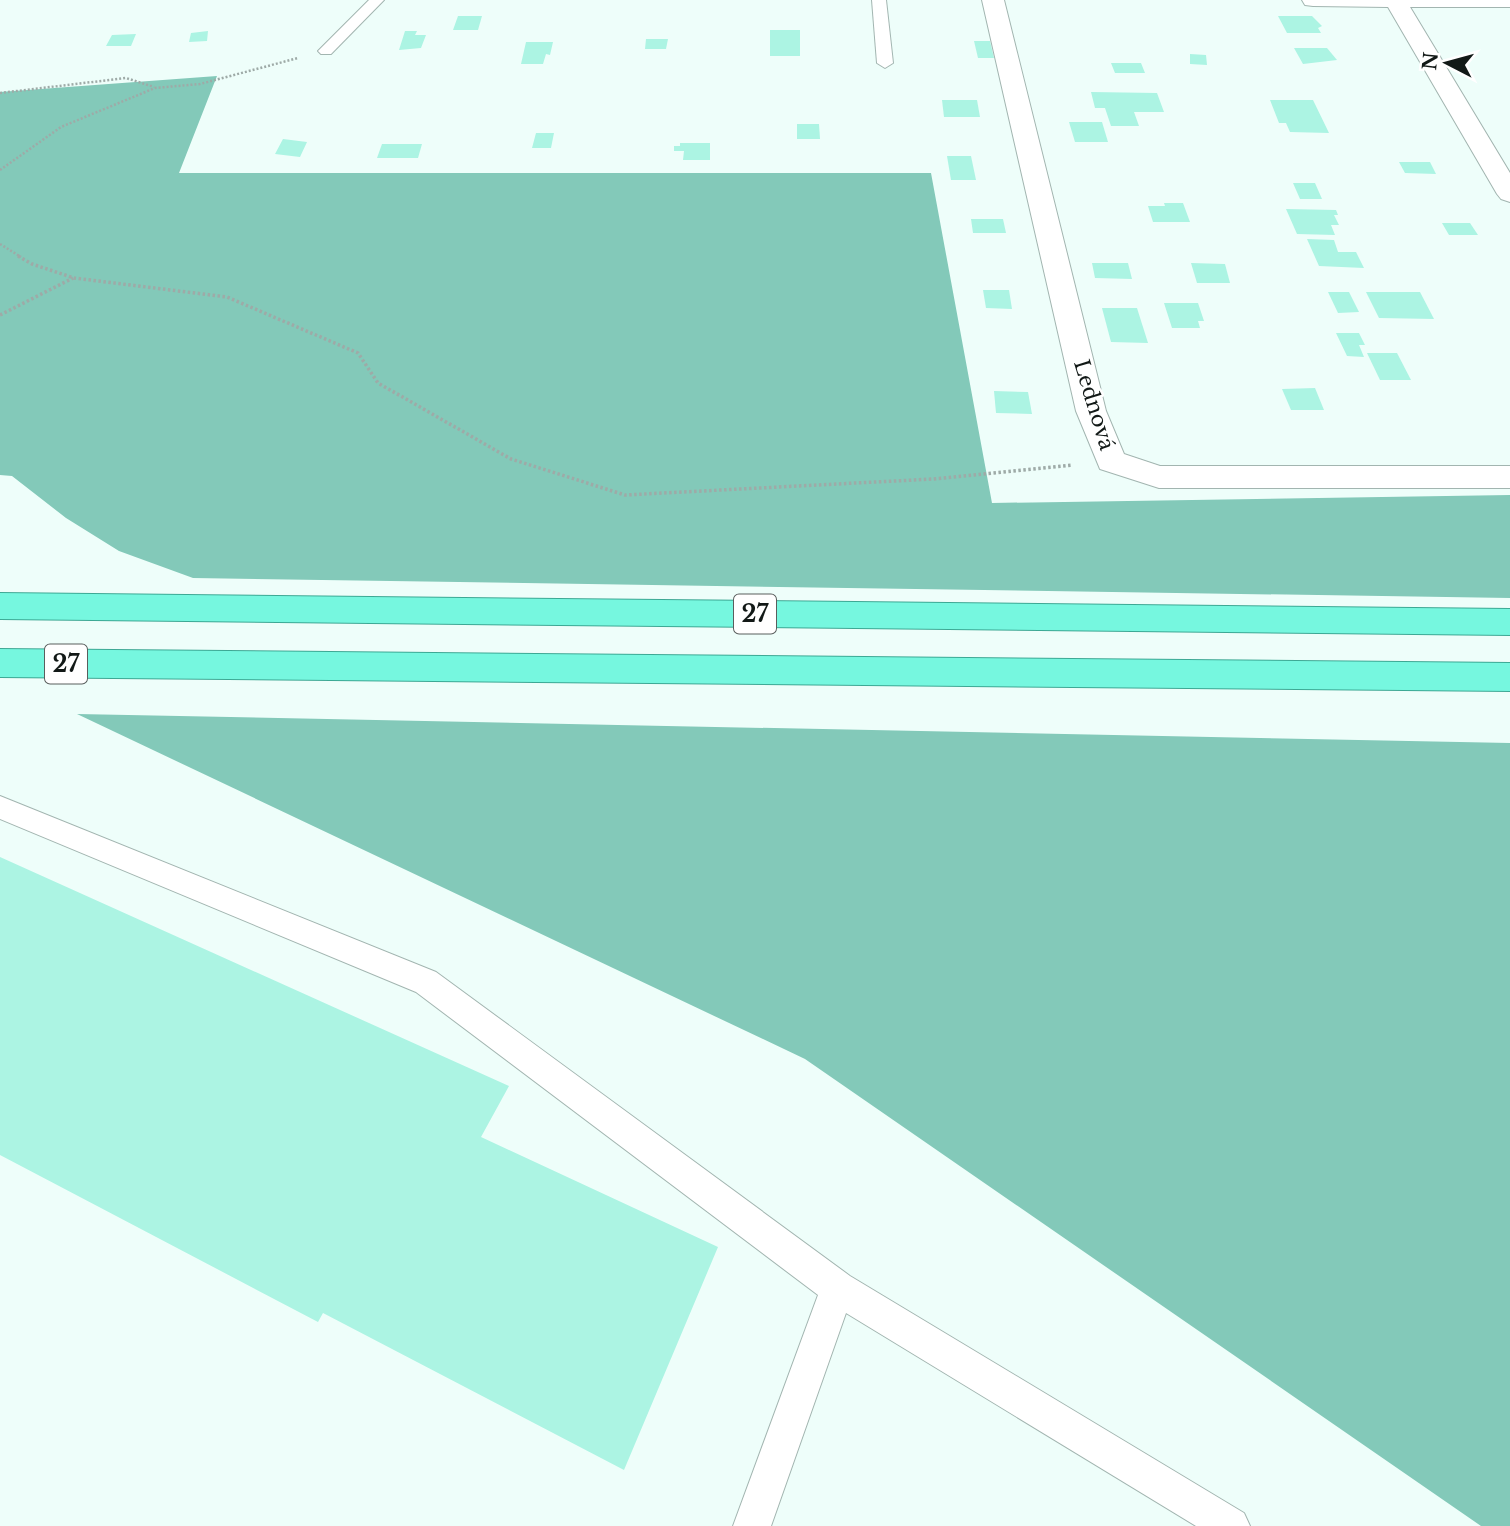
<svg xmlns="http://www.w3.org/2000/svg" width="1510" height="1526" font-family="'Libre Baskerville',serif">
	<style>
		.forest { fill: #83c9b9 }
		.building { fill: #acf4e3 }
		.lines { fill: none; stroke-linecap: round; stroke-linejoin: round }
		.service-casing { stroke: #a2b5b0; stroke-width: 2 }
		.minor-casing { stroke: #a2b5b0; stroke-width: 2 }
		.trunk-casing { stroke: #3da894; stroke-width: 2 }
		.path-far1 { stroke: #9eaaa7; stroke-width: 2.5; stroke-dasharray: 2 2; stroke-linecap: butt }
		.path { stroke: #9eaaa7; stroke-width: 3.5; stroke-dasharray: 2.5 2.5; stroke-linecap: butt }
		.service { fill: #fff; fill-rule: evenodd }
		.minor { fill: #fff; fill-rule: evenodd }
		.trunk { fill: #76f7df; fill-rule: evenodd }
		.labels { text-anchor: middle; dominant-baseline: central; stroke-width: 5; stroke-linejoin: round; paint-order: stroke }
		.far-street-label { font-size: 21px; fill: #121917; stroke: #fff }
		.shield { fill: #fff; stroke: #595e5d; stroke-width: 2 }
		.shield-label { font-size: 23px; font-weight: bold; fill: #121917 }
	</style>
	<rect width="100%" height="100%" fill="#eefefa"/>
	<!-- forest -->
	<g class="forest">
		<polygon points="217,76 179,173 931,173 992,503 1510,495 1510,598 193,578 119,551 66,518 12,476 0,475 0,92"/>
		<polygon points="77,714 1510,743 1510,1526 1481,1526 805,1059"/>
	</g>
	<!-- building -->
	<g class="building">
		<polygon points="458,16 482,16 478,30 453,30"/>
		<polygon points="1278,16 1312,16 1322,26 1318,28 1321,33 1287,33"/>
		<rect x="770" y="30" width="30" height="26"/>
		<polygon points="208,31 207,41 189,42 191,33"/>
		<polygon points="405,31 417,31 415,35 426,35 421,48 399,50"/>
		<polygon points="136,34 131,46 106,46 112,35"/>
		<polygon points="646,39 668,39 666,49 645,49"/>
		<polygon points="974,41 990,41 994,58 978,58"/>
		<polygon points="526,42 553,42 550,55 546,54 543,64 521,64"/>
		<polygon points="1294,48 1327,48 1337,60 1303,64"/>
		<polygon points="1190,54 1206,55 1207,65 1190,64"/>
		<polygon points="1111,63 1141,63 1145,73 1115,73"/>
		<polygon points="1091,92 1157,93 1164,112 1134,112 1139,126 1111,126 1105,108 1095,108"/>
		<polygon points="942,100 977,100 980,117 944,117"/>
		<polygon points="1270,100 1313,100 1329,133 1290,132 1286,123 1279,123"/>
		<polygon points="1069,122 1102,122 1108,142 1075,142"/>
		<polygon points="797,124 819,124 820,139 797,139"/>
		<polygon points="536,133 554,133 551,148 532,148"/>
		<polygon points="283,139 307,142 300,157 275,154"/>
		<polygon points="680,143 710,143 710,160 683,160 684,151 674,151 674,146 680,146"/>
		<polygon points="382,144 422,144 418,158 377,158"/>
		<polygon points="947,156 971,156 976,180 951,180"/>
		<polygon points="1399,162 1430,162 1436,174 1405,173"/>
		<polygon points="1293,183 1315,183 1322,199 1300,199"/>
		<polygon points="1164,203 1183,203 1190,222 1153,222 1148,206 1165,206"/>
		<polygon points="1286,209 1336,210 1338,215 1334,215 1339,225 1331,225 1335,235 1297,234"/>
		<polygon points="971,219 1003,219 1006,233 973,233"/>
		<polygon points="1442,223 1470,223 1478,235 1449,235"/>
		<polygon points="1307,239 1334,240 1338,252 1356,252 1364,268 1319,266"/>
		<polygon points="1092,263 1128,263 1132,279 1095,278"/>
		<polygon points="1191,263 1225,264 1230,283 1197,283"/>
		<polygon points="983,290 1009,290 1012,309 986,308"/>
		<polygon points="1328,292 1349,292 1359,312 1338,313"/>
		<polygon points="1366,292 1420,292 1434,319 1379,318"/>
		<polygon points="1164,303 1198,303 1204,321 1198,321 1200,328 1172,328"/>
		<polygon points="1102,308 1137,308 1148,343 1111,342"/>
		<polygon points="1336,333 1359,333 1365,345 1359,345 1364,357 1347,356"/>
		<polygon points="1367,353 1397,353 1411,380 1380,380"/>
		<polygon points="1315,388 1324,410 1291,410 1282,389"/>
		<polygon points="994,391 1028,392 1032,414 996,413"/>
		<polygon points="0,857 509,1086 481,1137 718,1247 624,1470 323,1313 318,1322 0,1155"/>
	</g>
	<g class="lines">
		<defs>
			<g id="service">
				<polygon points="369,0 384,0 331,54 321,54 318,51"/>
				<polygon points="872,0 886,0 893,63 885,68 877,63"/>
				<polygon points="0,796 436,972 850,1276 1244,1513 1250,1526 1196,1526 846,1313 771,1526 733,1526 818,1295 416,992 0,819"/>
			</g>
			<g id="minor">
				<polygon points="982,0 1004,0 1106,411 1124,454 1160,466 1510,466 1510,488 1159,488 1100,469 1076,411"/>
				<polygon points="1302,0 1510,0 1510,7 1410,7 1510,173 1510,202 1501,199 1497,194 1388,7 1313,6 1305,5"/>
			</g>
			<g id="trunk">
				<polygon points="0,593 1510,609 1510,635 0,619"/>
				<polygon points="0,649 1510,663 1510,691 0,677"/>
			</g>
		</defs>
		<!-- service casing -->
		<use href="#service" class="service-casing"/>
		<!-- minor casing -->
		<use href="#minor" class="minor-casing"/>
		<!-- trunk casing -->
		<use href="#trunk" class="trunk-casing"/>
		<!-- path-far1 -->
		<g class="path-far1">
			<polyline points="0,93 126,78 154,87"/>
			<polyline points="0,170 61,127 155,88 200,84 298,58"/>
			<polyline points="0,244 21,257"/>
		</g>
		<!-- path -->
		<g class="path">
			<polyline points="18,256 32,264 74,278 227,297 358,353 378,383 511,459 625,495 933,479 1073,465"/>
			<polyline points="0,315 73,278"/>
		</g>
		<!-- service -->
		<use href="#service" class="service"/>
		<!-- minor -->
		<use href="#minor" class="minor"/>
		<!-- trunk -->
		<use href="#trunk" class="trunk"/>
	</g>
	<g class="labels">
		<!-- far-street labels -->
		<g class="far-street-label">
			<text transform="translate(1094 405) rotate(73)">Lednová</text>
		</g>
		<!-- shield labels -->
		<g class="shield">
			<rect x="734" y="594.5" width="42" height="39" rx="5"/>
			<rect x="45" y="644.5" width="42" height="39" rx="5"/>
		</g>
		<g class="shield-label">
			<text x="755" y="614">27</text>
			<text x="66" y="664">27</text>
		</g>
	</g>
	<!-- north arrow -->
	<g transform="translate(1447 63) rotate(276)" stroke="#ffffff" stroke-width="5" paint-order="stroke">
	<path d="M0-5L12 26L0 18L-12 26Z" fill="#121917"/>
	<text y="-10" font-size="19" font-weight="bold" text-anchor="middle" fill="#121917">N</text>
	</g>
</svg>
